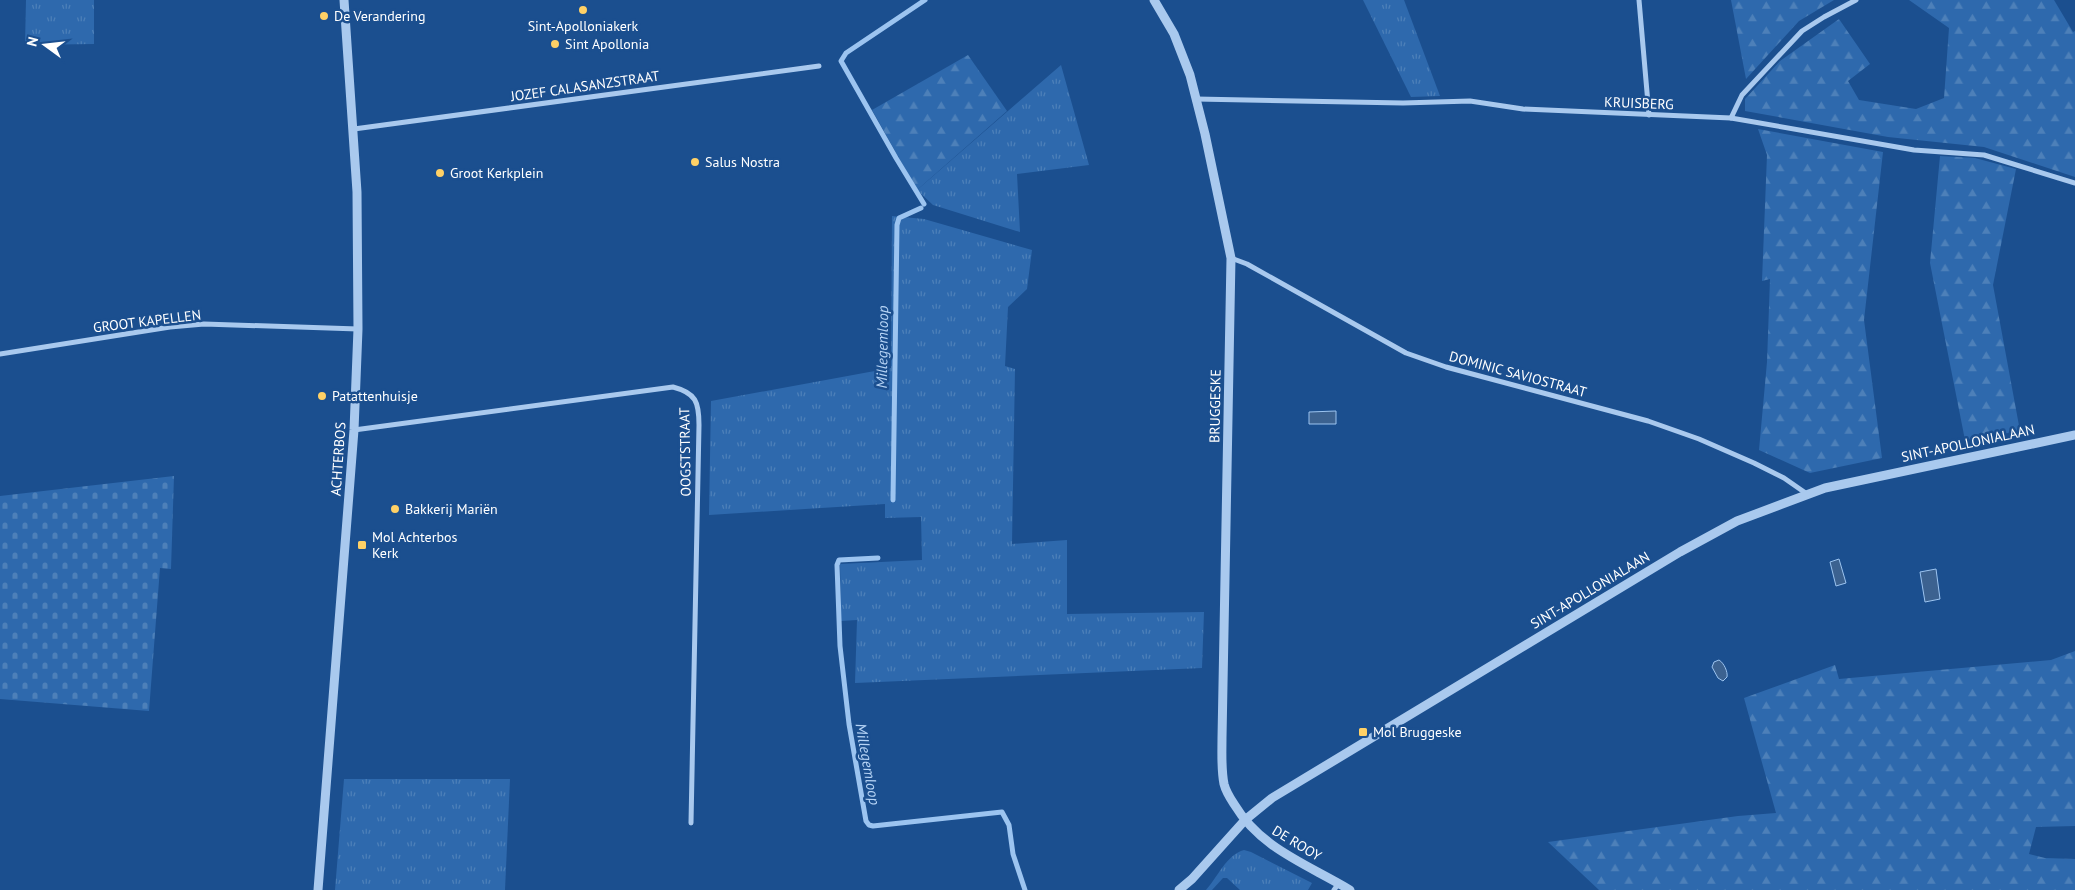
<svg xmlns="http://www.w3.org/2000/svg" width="2075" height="890" font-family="'PT Sans',sans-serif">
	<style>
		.grass { fill: url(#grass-tufts) }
		.forest { fill: url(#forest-firs) }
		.cemetery { fill: url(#cemetery-stones) }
		.water { fill: #3c6290; stroke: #9cc4f0 }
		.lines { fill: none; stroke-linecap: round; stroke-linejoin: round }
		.stream { stroke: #9cc4f0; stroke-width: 5 }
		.minor { stroke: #a9c9ee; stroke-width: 5 }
		.tertiary { stroke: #a9c9ee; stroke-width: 9 }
		.poi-dot { fill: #ffd166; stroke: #1b4f8f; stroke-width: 2 }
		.labels { text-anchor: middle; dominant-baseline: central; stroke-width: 5; stroke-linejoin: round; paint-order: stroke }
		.poi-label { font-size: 14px; fill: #fff; stroke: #1b4f8f; text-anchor: start }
		.street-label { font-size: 14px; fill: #fff; stroke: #1b4f8f }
		.water-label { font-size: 15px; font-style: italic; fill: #b5d3f5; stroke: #1b4f8f }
	</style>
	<defs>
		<pattern id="grass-tufts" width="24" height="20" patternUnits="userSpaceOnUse" patternTransform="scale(1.25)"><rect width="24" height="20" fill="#2e69ad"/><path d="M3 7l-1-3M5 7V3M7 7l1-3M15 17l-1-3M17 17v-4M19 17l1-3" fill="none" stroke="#4d80b9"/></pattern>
		<pattern id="forest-firs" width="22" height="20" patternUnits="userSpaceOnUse" patternTransform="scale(1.25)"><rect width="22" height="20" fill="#2e69ad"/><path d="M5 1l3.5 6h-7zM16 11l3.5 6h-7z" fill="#4d80b9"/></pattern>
		<pattern id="cemetery-stones" width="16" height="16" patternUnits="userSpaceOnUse" patternTransform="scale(1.25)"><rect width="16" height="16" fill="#2e69ad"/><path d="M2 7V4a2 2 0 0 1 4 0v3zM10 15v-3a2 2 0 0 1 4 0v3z" fill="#4d80b9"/></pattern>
	</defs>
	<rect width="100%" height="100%" fill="#1b4f8f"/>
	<!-- grass -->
	<g class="grass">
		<polygon points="26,0 94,0 94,44 25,45"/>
		<polygon points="1363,0 1404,0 1440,96 1411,97"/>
		<polygon points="1061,65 1089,165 1017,174 1020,232 933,205 917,190"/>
		<polygon points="892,216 924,219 1032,250 1027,289 1008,307 1005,366 1015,369 1012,544 1067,540 1067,614 1204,612 1202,668 855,683 857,620 841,621 840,564 922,560 921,517 885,518 885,504 709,515 711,401 891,368"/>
		<polygon points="344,779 510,779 505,890 335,890"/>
		<path d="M1244,850l7,2 61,31 -4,7h-68l-13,-12h-4l-11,12h-6c11,-12 21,-36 38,-40z"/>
	</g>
	<!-- forest -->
	<g class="forest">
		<polygon points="1731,0 1834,0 1799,21 1746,79"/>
		<polygon points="1909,0 2054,0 2073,32 2075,31 2075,177 1984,147 1888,137 1745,111 1745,99 1780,61 1839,19 1870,64 1848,81 1859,100 1916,109 1944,98 1949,28"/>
		<polygon points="968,55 1007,111 917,190 872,110"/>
		<polygon points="1758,129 1883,152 1864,320 1882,458 1810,473 1759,450 1767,362 1770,279 1762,281 1767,155"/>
		<polygon points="1940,156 1975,158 2016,169 1993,285 2020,431 1965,440 1930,263"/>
		<polygon points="2075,651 2075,826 2036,827 2029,854 2045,858 2075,859 2075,890 1599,890 1548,842 1738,816 1776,813 1744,698 1835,665 1839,679 2051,660"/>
	</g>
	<!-- cemetery -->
	<polygon class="cemetery" points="174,476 171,569 160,568 149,711 0,699 0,496"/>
	<!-- water -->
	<g class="water">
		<polygon points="1336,411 1336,424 1309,424 1309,412"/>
		<polygon points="1839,559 1846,583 1836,586 1830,562"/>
		<polygon points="1936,569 1940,599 1925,602 1920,572"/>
		<path d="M1719,660c5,3 9,12 8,17l-4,4 -5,-3 -6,-11 2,-5z"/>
	</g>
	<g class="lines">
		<!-- stream -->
		<g class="stream">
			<polyline points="924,204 896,158 841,61 846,53 925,0"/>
			<polyline points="893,500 897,225 899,218 921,208"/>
			<polyline points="878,558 839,560 837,565 840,646 849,724 866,821 869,825 873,826 1002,812 1009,825 1013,854 1025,890"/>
		</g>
		<!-- minor -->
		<g class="minor">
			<polyline points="1639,0 1649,115"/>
			<polyline points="1196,99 1403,103 1470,101 1523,109 1731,118 1914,150 1984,155 2075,183"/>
			<polyline points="1731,118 1742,95 1802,31 1824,17 1856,0"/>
			<polyline points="354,129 819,66"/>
			<polyline points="1231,258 1247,264 1406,353 1446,367 1648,421 1699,439 1754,463 1784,478 1807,494"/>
			<polyline points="0,354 170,327 204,324 358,329"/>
			<path d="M354,430l319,-43c23,6 26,15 26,38l-8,398"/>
			<polyline points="1334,890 1339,883"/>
		</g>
		<!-- tertiary -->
		<g class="tertiary">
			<path d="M1154,0l20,34 16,41 15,59 26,124 -9,480c0,15 -1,31 2,46 2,8 6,14 10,20 27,45 73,60 116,86"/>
			<polyline points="318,890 354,430 358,329 357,192 344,0"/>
			<polyline points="1179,890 1192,879 1245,820 1272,798 1680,552 1737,521 1825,488 2075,435"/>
		</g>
	</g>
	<!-- markers -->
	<g class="poi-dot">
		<circle cx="583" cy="10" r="5"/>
		<circle cx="324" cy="16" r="5"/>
		<circle cx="555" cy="44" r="5"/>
		<circle cx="695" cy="162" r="5"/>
		<circle cx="440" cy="173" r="5"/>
		<circle cx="322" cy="396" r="5"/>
		<circle cx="395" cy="509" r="5"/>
		<rect x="357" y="540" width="10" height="10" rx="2.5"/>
		<rect x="1358" y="727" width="10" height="10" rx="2.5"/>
	</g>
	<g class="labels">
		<!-- poi labels -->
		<g class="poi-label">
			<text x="334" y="16">De Verandering</text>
			<text x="583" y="26" text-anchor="middle">Sint-Apolloniakerk</text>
			<text x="565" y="44">Sint Apollonia</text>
			<text x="705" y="162">Salus Nostra</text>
			<text x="450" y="173">Groot Kerkplein</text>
			<text x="332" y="396">Patattenhuisje</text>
			<text x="405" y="509">Bakkerij Mariën</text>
			<text x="372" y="537">Mol Achterbos<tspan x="372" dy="16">Kerk</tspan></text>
			<text x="1373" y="732">Mol Bruggeske</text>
		</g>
		<!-- street labels -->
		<g class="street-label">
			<text transform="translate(585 86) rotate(-8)">JOZEF CALASANZSTRAAT</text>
			<text transform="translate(1639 103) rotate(2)">KRUISBERG</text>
			<text transform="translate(147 321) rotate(-7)">GROOT KAPELLEN</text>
			<text transform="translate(1518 374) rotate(15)">DOMINIC SAVIOSTRAAT</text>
			<text transform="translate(1215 406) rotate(-89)">BRUGGESKE</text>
			<text transform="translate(1968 443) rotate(-12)">SINT-APOLLONIALAAN</text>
			<text transform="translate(685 452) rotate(-91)">OOGSTSTRAAT</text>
			<text transform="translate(338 459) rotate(-86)">ACHTERBOS</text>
			<text transform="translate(1590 590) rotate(-31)">SINT-APOLLONIALAAN</text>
			<text transform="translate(1297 843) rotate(31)">DE ROOY</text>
		</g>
		<!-- water labels -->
		<g class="water-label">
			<text transform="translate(882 347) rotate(-89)">Millegemloop</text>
			<text transform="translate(868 764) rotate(80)">Millegemloop</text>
		</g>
	</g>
	<!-- north arrow -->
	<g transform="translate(45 45) rotate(285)" stroke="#1b4f8f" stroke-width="4" paint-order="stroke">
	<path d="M0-4L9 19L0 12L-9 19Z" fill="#ffffff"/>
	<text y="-8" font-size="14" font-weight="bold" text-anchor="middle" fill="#ffffff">N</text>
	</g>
</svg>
